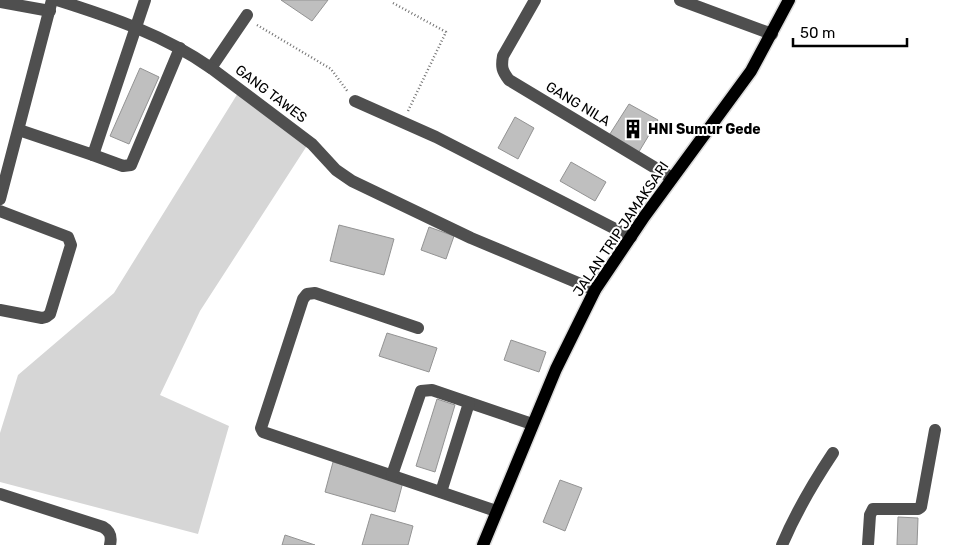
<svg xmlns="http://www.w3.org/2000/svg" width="968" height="545" font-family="Rubik,sans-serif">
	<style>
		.green { fill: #d6d6d6 }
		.building { fill: #bfbfbf; stroke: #939393 }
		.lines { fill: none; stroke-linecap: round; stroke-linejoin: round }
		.major-casing { stroke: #dbdbdb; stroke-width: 15 }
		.path { stroke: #717171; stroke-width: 2.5; stroke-dasharray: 1 2.5; stroke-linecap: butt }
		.minor { stroke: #4f4f4f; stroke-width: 12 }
		.major { stroke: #000; stroke-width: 12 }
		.labels { text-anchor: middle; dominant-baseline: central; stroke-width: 4; stroke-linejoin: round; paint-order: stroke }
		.street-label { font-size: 14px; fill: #000; stroke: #fff }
		.poi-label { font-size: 14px; font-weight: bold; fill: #000; stroke: #fff; text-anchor: start }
	</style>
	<rect width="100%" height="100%" fill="#fff"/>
	<!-- green -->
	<polygon class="green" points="238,93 310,141 200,311 160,395 229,426 198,534 0,482 0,433 18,375 114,293"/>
	<!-- building -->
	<g class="building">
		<polygon points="281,0 328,0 312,21"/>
		<polygon points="140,68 159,77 129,144 110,136"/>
		<polygon points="629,104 658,120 637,155 608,137"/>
		<polygon points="515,117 534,128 518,159 498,148"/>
		<polygon points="571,162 606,182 595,201 560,181"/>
		<polygon points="339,225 394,239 384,275 330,261"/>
		<polygon points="429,227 454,236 446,259 421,250"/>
		<polygon points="387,333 437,348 429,372 379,356"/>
		<polygon points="511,340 546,352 539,372 504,360"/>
		<polygon points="437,399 455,405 435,472 416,466"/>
		<polygon points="333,462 403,482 395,512 325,492"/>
		<polygon points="560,480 582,488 565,531 543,522"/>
		<polygon points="371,514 413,526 408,545 362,545"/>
		<polygon points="898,517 918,518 917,545 897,545"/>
		<polygon points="285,535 315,545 282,545"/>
	</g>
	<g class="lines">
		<defs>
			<polyline id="major" points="483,545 556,369 595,290 644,217 751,71 789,0"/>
		</defs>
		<!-- major casing -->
		<use href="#major" class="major-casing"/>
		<!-- path -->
		<g class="path">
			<polyline points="393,3 446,32 408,111"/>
			<polyline points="257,25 331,69 348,92"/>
		</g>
		<!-- minor -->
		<g class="minor">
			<path d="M57,0c54,17 107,35 154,68l36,-53"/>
			<path d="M535,0l-32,56c-2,11 -1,15 6,24l163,98"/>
			<polyline points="680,0 772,34"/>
			<polyline points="0,2 50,11"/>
			<polyline points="211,68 312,144 336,170 352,181 471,238 595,290"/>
			<polyline points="355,101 436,137 631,237"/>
			<polyline points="19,130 93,155 145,0"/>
			<polyline points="93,155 123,166 131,165 180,48"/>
			<polyline points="0,199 52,0"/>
			<polyline points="0,211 68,237 71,245 50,314 46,317 42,318 0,310"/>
			<polyline points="418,328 315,293 307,294 303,299 261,428 263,432 496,511"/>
			<polyline points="392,475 421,391 432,390 532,424"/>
			<polyline points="441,492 469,403"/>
			<path d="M0,494l103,33c7,4 9,9 7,18"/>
			<path d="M782,545c14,-33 31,-62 51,-92"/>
			<polyline points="868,545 870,515 873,509 918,509 921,507 935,430"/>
		</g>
		<!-- major -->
		<use href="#major" class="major"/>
	</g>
	<!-- icons -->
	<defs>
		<symbol id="building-bare" viewBox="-9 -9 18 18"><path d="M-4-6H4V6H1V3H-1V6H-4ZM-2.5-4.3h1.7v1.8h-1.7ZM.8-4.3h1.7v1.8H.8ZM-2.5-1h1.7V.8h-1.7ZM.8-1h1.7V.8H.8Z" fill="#000" stroke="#fff" stroke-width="2.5" paint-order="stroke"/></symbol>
	</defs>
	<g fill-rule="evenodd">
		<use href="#building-bare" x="619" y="115" width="28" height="28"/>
	</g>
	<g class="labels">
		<!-- street labels -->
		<g class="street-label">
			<text transform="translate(271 94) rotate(37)">GANG TAWES</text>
			<text transform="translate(578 104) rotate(31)">GANG NILA</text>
			<text transform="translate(621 229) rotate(-56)">JALAN TRIP JAMAKSARI</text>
		</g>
		<!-- poi labels -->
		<g class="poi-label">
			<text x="648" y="129">HNI Sumur Gede</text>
		</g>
	</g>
	<!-- scale -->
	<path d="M793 38v8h114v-8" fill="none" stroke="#000000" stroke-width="2.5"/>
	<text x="800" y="38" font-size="15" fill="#000000" stroke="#ffffff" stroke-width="4" paint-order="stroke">50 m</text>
</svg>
